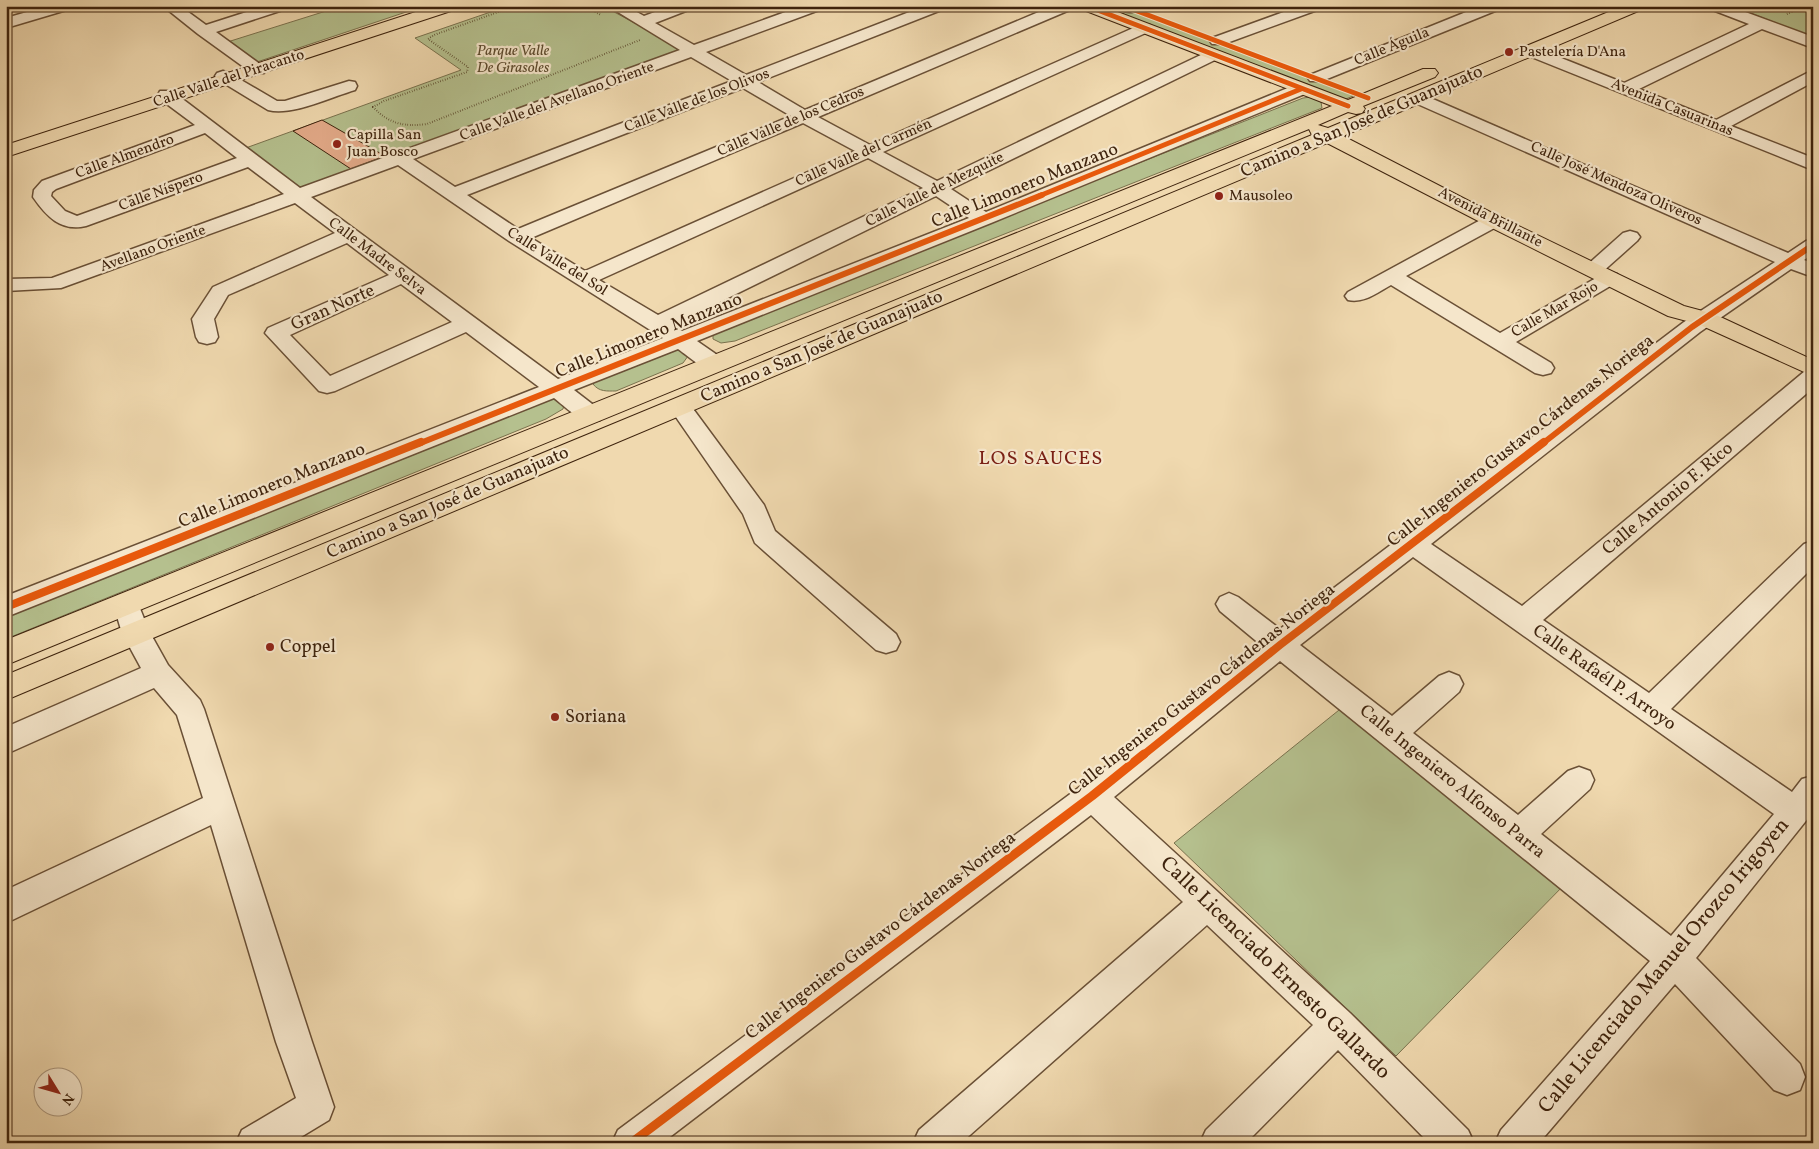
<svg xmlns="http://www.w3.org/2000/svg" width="1819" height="1149" font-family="Vollkorn,serif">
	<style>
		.green { fill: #b5c08e; stroke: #7a724e }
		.building { fill: #e4ab8a; stroke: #3e230d }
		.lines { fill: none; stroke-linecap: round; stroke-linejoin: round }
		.minor-casing { stroke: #6a5036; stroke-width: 3 }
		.major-casing { stroke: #3e230d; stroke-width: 2 }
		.path { stroke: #3e230d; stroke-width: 2; stroke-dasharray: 0.5 2; stroke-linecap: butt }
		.minor { fill: #f5e6cb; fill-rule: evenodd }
		.major { fill: #f0d9af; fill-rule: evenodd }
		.cycleway-far3-casing { stroke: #f5e6cb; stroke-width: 7 }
		.cycleway-far2-casing { stroke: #f5e6cb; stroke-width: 9 }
		.cycleway-far1-casing { stroke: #f5e6cb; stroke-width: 11 }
		.cycleway-casing { stroke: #f5e6cb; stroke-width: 12 }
		.cycleway-far3 { stroke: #e8590c; stroke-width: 5 }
		.cycleway-far2 { stroke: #e8590c; stroke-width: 6 }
		.cycleway-far1 { stroke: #e8590c; stroke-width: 8 }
		.cycleway { stroke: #e8590c; stroke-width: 9 }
		.poi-dot { fill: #8f2418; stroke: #f5e6cb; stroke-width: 2 }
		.labels { text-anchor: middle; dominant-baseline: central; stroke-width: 4.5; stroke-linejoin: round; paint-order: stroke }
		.far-street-label { font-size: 15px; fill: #3e230d; stroke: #f5e6cb }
		.far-park-label { font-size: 15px; font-style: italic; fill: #5c4a2d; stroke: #f5e6cb }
		.far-poi-label { font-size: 15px; fill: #3e230d; stroke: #f5e6cb; text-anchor: start }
		.street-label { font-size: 18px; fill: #3e230d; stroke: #f5e6cb }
		.poi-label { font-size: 18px; fill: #3e230d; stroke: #f5e6cb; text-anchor: start }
		.quarter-label { font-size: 20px; letter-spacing: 1px; fill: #7a1f14; stroke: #f5e6cb }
		.near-street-label { font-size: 21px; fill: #3e230d; stroke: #f5e6cb }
	</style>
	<rect width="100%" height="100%" fill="#f0d9af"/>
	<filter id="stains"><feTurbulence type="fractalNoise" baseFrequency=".004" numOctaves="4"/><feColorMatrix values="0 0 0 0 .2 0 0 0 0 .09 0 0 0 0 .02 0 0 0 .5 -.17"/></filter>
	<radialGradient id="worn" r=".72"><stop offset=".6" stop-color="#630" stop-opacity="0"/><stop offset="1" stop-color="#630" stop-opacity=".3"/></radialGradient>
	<!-- green -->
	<g class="green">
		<polygon points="342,6 424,6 251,64 221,44"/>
		<polygon points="508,6 603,6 685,50 301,194 243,149 461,70 415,38"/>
		<polygon points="1093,6 1119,6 1328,84 1347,91 1353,96 1341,101"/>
		<polygon points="1732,6 1813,6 1813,37"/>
		<polygon points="1311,97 1321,102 1322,108 735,341 721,343 713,339 713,335 856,275 1303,98"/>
		<path d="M678,349l7,2 3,5 -5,7 -67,28c-9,0 -17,1 -23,-7l2,-3z"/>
		<polygon points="557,397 565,400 563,409 546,419 6,639 6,617"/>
		<polygon points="1349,702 1569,880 1396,1056 1174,843"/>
	</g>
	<!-- building -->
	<polygon class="building" points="322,120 385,156 351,169 293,131"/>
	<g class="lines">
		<defs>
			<g id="minor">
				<polygon points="48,6 72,6 70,9 6,28 6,18"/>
				<polygon points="163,6 180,6 206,25 265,6 288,6 286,9 216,32 264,67 266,70 264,73 252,73 198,34"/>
				<path d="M608,6h18l18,10 27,-10h22l-2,3 -36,14 39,22 108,-39h22l-2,3 -116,43 40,23 179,-69h21l-2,3 -186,73 47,28 248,-104h21l-2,3 -254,108 52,28 270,-120h10l3,3 -3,3 -267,121 54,29 270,-129h12l2,3 -2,3 -268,131 35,23 309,-127h12l2,4 -2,4 -316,130 -294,118 26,18 3,5 -3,5c-17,5 -32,-11 -45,-20l-104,41 26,20 4,5 -4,5c-18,5 -32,-11 -46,-22l-548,219v-21l533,-209 -73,-55 -131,59 -8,2 -8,-2 -54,-58 3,-5 121,-53 -42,-32 -119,52 -14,24 4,18 -3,5 -8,2 -8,-2 -3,-5 -4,-18 21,-32 122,-54 -40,-30 -234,85 -55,3v-12l46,-1 232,-84 -36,-27 -162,59c-25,6 -40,-10 -53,-29l1,-7 8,-9 153,-56 -35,-26 -2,-4 2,-4h12l128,97 380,-138zM691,57l41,24 -277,106 -42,-28zM743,88l48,28 -273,113 -51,-34zM803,123l52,28 -270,120 -54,-33zM205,133l32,25 -160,58 -12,-5 -14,-15 1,-4 4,-3zM868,158l55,30 -265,127 -59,-35zM398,165l111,76 154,97 -105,41 -247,-182zM936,196l33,22 -287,113 -9,-6zM401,284l51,38 -122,54 -40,-41z"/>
				<path d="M1123,6h19c-4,6 -12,7 -18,5l-2,-3z"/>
				<polygon points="1300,6 1322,6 1320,9 1224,44 1212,44 1210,41 1212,38"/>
				<polygon points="1481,6 1502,6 1500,9 1322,81 1310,81 1308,78 1310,75"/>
				<polygon points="1708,6 1729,6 1813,37 1813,48 1762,29 1639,89 1716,120 1813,70 1813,82 1731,126 1813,158 1813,170 1524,54 1522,51 1524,48 1536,48 1624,83 1749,24 1710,9"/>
				<path d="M223,71l6,2 48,28h8l64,-20 6,1 2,4 -2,4c-24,7 -62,26 -87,20l-51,-31 -2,-3 2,-3z"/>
				<path d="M1419,93l369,160 18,-12 7,-2v15l-9,6 9,3v14l-22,-8 -91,63 -269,212 91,62 283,-235 8,-2v19l-270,232 106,73 155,-149 9,-3v26l-142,142 121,83 10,-13 11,-3v36l-117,146 104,106 5,13 -5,13 -13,5 -13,-5 -99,-106 -136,159h-44l6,-13 149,-169 -370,-300 -166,136 236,216 118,117 6,13h-45l-91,-93 -92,93h-46l6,-13 107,-105 -106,-100 -246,218h-48l6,-13 264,-228 -92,-87 -429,328h-50l6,-13 463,-344 180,-141 -41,-34 -4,-7 4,-7 9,-4 9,4 42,32 404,-307 91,-60 -362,-160 -2,-4 2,-4zM1413,557l361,257 -103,122 -130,-102 49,-45 4,-9 -4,-9 -11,-4 -11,4 -50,44 -105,-82 46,-41 4,-8 -4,-8 -10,-4 -10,4 -47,40 -92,-71z"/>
				<path d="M1493,215l7,2 3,4 -3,4 -94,51 94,57 103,-59 7,-2 7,2 3,4 -3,4 -101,60 35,21 3,5 -3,5 -8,2 -8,-2 -144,-88c-13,7 -28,19 -43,15l-3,-4 3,-4 138,-75z"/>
				<polygon points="1630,231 1637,233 1640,237 1637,241 1600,274 1593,276 1586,274 1583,270 1586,266 1623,233"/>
				<polygon points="680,399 688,402 764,505 775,531 896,634 900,642 896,650 886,653 876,650 755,543 743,514 669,407 672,402"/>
				<polygon points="126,593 135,596 149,631 168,665 200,700 204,709 312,1042 334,1107 329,1120 291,1143 236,1143 242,1130 296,1098 276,1042 211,825 6,923 6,890 203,798 177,715 154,688 6,754 6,727 141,668 122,633 113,603 117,596"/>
			</g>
			<g id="major">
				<polygon points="434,6 459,6 457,9 6,157 6,145"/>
				<polygon points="1079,6 1102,6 1348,100 1423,69 1435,69 1438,73 1435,77 1363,106 1365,109 1362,113 1356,114 1348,112 1318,125 1328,128 1623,6 1645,6 1643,9 1343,136 1500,217 1684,306 1714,314 1813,360 1813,376 1698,324 1668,316 1486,225 1327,143 6,700 6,675 1312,135 1309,129 6,665 6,640 1332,106 1081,9"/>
			</g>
		</defs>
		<!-- minor casing -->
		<use href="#minor" class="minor-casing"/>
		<!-- major casing -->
		<use href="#major" class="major-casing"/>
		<!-- path -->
		<g class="path">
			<path d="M515,6l-81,29 -6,4 40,28 -1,5 -83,29 -11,6c16,17 31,20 54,17l213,-84"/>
			<polyline points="584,6 601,15"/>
			<polyline points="1787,14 1805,6"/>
		</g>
		<!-- minor -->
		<use href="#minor" class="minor"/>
		<!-- major -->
		<use href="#major" class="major"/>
		<defs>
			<g id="cycleway-far3">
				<polyline points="1087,6 1348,106"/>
				<polyline points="1124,6 1368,98"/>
				<polyline points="1039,196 1301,89"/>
			</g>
			<g id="cycleway-far2">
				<polyline points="418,444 1042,195"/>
				<polyline points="1542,444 1692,327 1813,245"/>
			</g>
			<g id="cycleway-far1">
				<polyline points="6,607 421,442"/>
				<polyline points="1142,756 1280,645 1544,442"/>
			</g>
			<polyline id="cycleway" points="631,1143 1092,796 1144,754"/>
		</defs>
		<!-- cycleway-far3 casing -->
		<use href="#cycleway-far3" class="cycleway-far3-casing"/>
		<!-- cycleway-far2 casing -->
		<use href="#cycleway-far2" class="cycleway-far2-casing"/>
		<!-- cycleway-far1 casing -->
		<use href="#cycleway-far1" class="cycleway-far1-casing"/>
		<!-- cycleway casing -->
		<use href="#cycleway" class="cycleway-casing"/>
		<!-- cycleway-far3 -->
		<use href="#cycleway-far3" class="cycleway-far3"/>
		<!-- cycleway-far2 -->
		<use href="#cycleway-far2" class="cycleway-far2"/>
		<!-- cycleway-far1 -->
		<use href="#cycleway-far1" class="cycleway-far1"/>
		<!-- cycleway -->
		<use href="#cycleway" class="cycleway"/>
	</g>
	<!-- markers -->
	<g class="poi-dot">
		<circle cx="1509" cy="52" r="5"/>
		<circle cx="337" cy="144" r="5"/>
		<circle cx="1219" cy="196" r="5"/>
		<circle cx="270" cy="647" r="5"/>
		<circle cx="555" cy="717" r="5"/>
	</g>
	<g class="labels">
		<!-- far-street labels -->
		<g class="far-street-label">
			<text transform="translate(1392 47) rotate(-22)">Calle Águila</text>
			<text transform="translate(229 79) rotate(-18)">Calle Valle del Piracanto</text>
			<text transform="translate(697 101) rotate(-21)">Calle Valle de los Olivos</text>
			<text transform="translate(557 102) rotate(-20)">Calle Valle del Avellano Oriente</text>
			<text transform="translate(1672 108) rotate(22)">Avenida Casuarinas</text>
			<text transform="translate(791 122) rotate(-23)">Calle Valle de los Cedros</text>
			<text transform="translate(864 153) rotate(-24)">Calle Valle del Carmén</text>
			<text transform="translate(125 157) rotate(-20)">Calle Almendro</text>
			<text transform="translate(1616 184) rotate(24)">Calle José Mendoza Oliveros</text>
			<text transform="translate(935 190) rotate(-26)">Calle Valle de Mezquite</text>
			<text transform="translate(161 192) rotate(-20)">Calle Níspero</text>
			<text transform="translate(1490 218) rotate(27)">Avenida Brillante</text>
			<text transform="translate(153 249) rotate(-20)">Avellano Oriente</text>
			<text transform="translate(377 257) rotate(37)">Calle Madre Selva</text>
			<text transform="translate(557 262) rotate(32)">Calle Valle del Sol</text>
			<text transform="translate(1555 310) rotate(-30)">Calle Mar Rojo</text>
		</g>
		<!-- far-park labels -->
		<g class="far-park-label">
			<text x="513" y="51">Parque Valle<tspan x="513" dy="17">De Girasoles</tspan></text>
		</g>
		<!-- far-poi labels -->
		<g class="far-poi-label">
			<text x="1519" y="52">Pastelería D'Ana</text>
			<text x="347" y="135">Capilla San<tspan x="347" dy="17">Juan Bosco</tspan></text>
			<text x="1229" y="196">Mausoleo</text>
		</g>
		<!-- street labels -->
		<g class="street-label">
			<text transform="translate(1362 122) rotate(-23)">Camino a San José de Guanajuato</text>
			<text transform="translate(1025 186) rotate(-22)">Calle Limonero Manzano</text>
			<text transform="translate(333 308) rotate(-24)">Gran Norte</text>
			<text transform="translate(649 336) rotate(-22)">Calle Limonero Manzano</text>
			<text transform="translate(822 347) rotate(-23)">Camino a San José de Guanajuato</text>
			<text transform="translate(1521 441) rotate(-38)">Calle Ingeniero Gustavo Cárdenas Noriega</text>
			<text transform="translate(272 486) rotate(-22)">Calle Limonero Manzano</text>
			<text transform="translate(1668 499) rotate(-40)">Calle Antonio F. Rico</text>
			<text transform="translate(448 503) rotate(-23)">Camino a San José de Guanajuato</text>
			<text transform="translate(1604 678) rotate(35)">Calle Rafaél P. Arroyo</text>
			<text transform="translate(1202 690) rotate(-38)">Calle Ingeniero Gustavo Cárdenas Noriega</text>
			<text transform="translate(1452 782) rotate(39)">Calle Ingeniero Alfonso Parra</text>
			<text transform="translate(881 936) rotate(-37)">Calle Ingeniero Gustavo Cárdenas Noriega</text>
		</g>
		<!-- poi labels -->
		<g class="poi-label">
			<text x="280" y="647">Coppel</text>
			<text x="565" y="717">Soriana</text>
		</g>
		<!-- quarter labels -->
		<g class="quarter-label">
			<text x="1041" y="459">LOS SAUCES</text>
		</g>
		<!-- near-street labels -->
		<g class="near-street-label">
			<text transform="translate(1664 966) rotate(-50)">Calle Licenciado Manuel Orozco Irigoyen</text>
			<text transform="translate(1275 968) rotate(44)">Calle Licenciado Ernesto Gallardo</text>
		</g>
	</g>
	<!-- margin -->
	<rect width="1819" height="1149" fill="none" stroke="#f0d9af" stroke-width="25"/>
	<rect x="8" y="8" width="1804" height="1134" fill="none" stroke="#3e230d" stroke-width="2.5"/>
	<rect x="12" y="12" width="1794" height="1124" fill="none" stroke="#3e230d"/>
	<!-- north arrow -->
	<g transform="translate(58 1092) rotate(127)"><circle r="24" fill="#f5e6cb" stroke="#ac987f"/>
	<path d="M0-4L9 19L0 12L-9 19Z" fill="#8f2418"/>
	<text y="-8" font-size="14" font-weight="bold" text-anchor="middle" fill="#3e230d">N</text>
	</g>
	<rect width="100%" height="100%" filter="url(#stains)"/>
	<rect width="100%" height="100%" fill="url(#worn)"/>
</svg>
